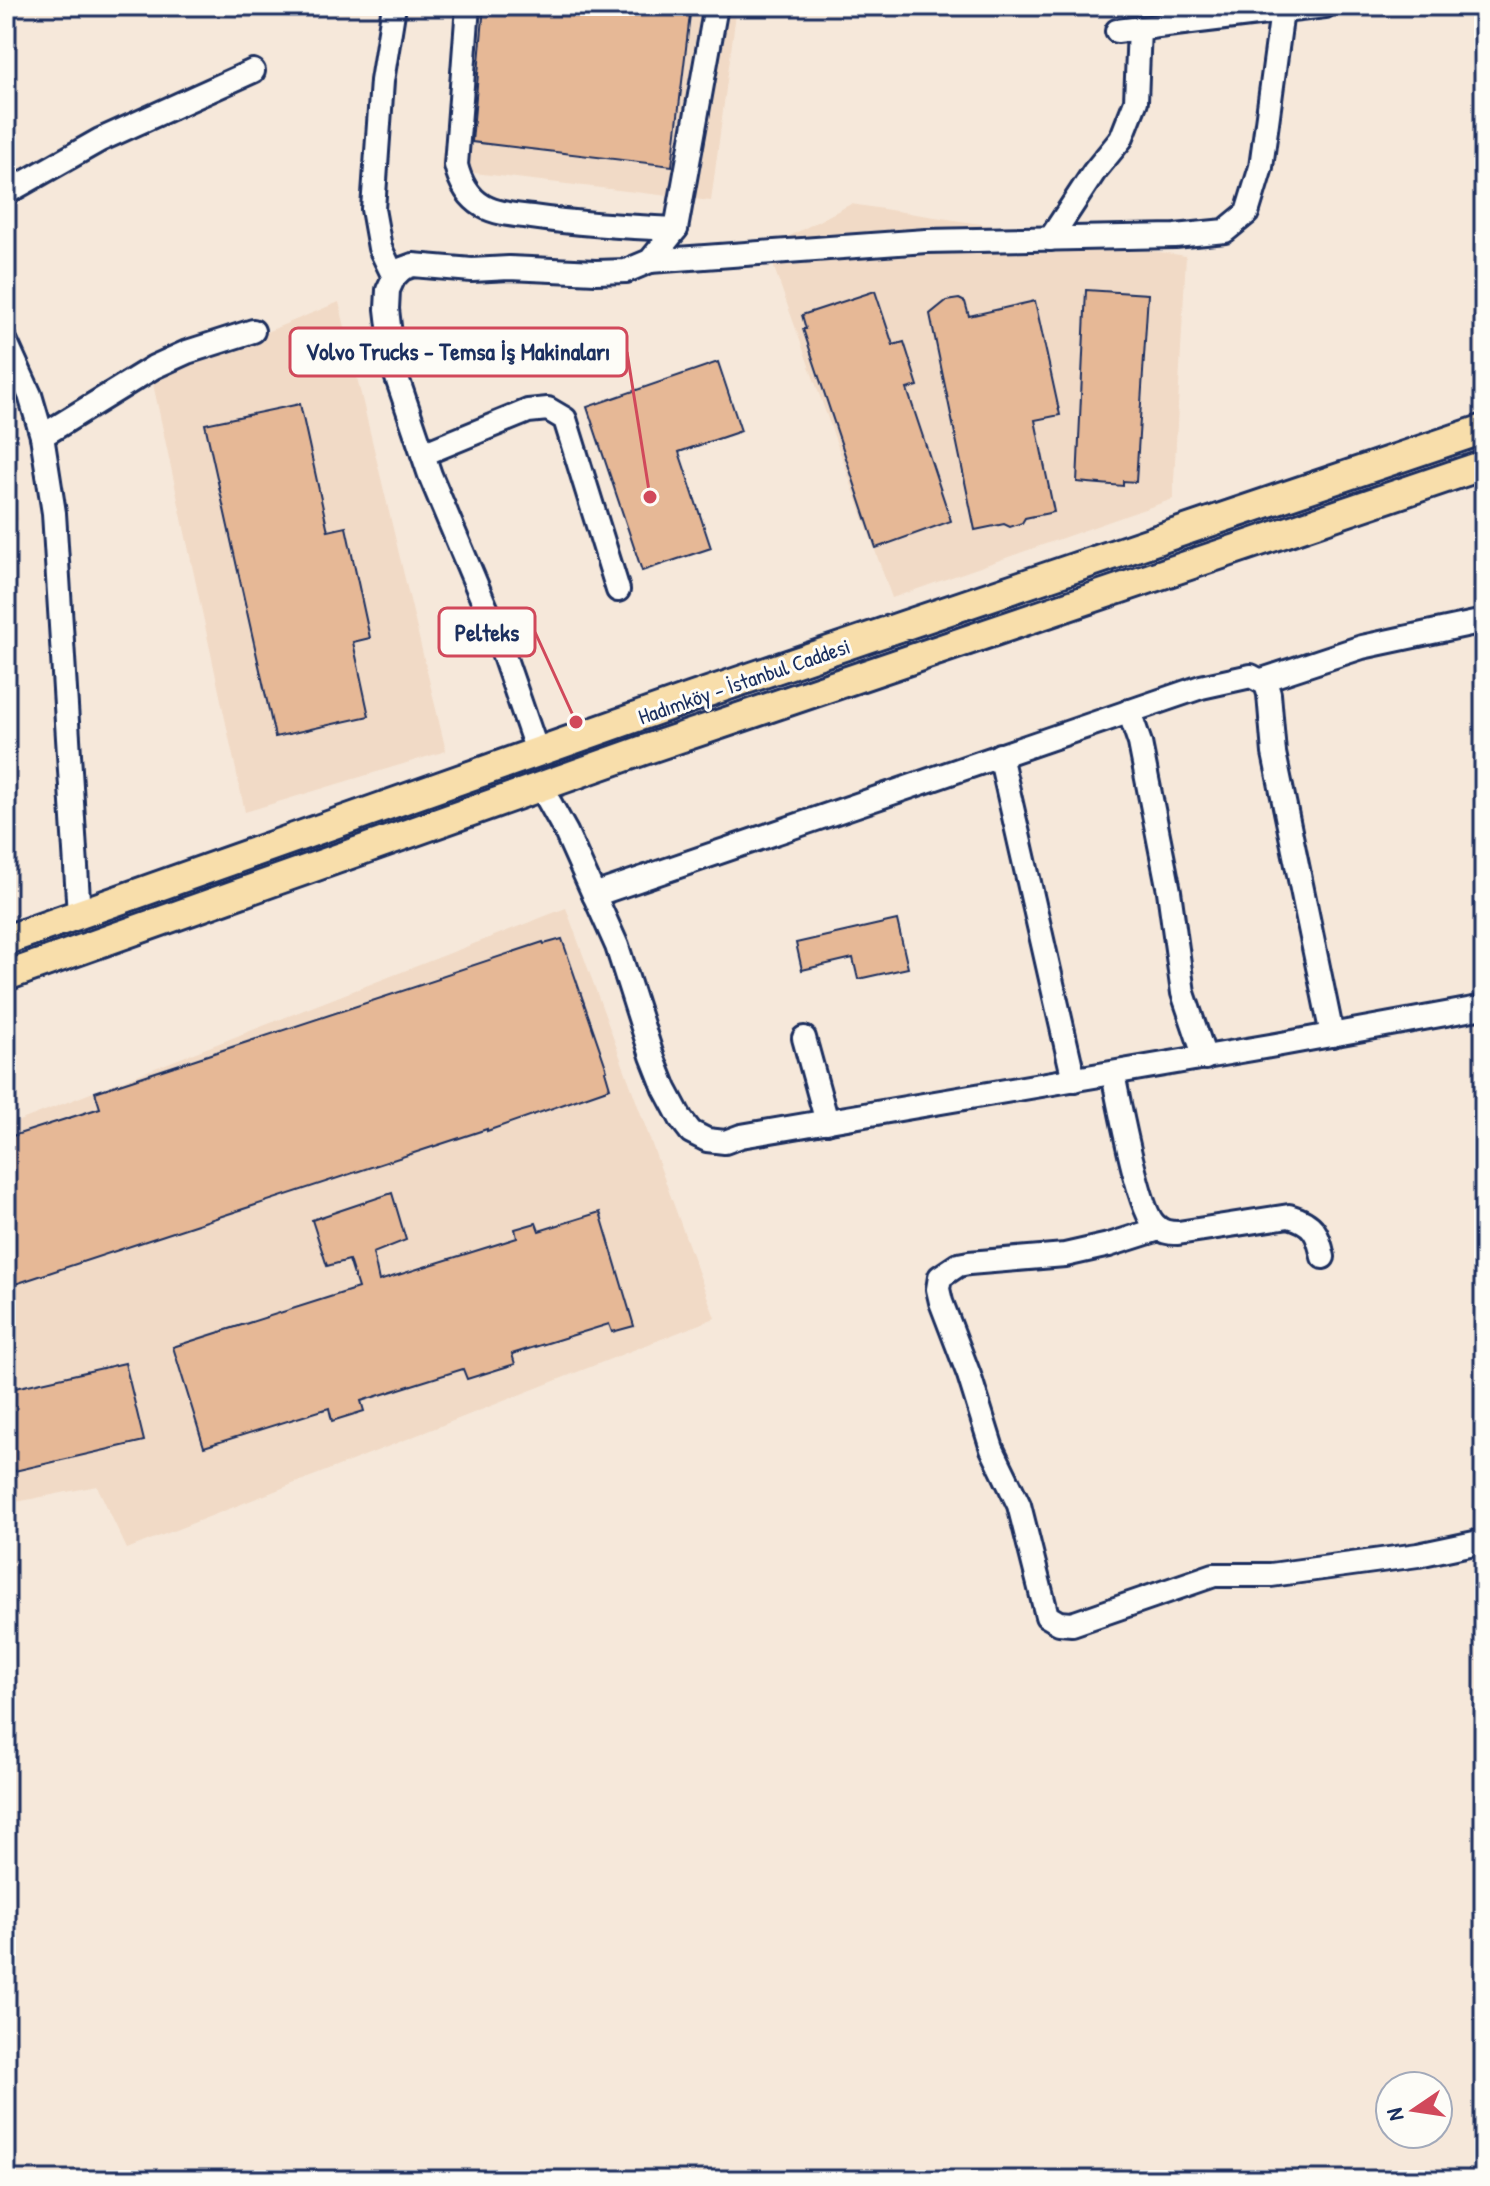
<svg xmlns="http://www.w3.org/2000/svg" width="1490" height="2186" font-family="'Patrick Hand',sans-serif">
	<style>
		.built { fill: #f1dac6 }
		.building { fill: #e6b896; stroke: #1b2f5e; stroke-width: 2 }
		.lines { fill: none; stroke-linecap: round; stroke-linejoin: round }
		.minor-casing { stroke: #1b2f5e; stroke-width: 28 }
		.major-casing { stroke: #1b2f5e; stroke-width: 34 }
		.minor { stroke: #fdfcf7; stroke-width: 22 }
		.major { stroke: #f8deab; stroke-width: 28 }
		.labels { text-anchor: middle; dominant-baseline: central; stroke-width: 6; stroke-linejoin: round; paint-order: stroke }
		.street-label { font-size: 22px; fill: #1b2f5e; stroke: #fdfcf7 }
		.leader { fill: none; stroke: #d1495b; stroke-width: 3 }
		.callout-dot { fill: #d1495b; stroke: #fdfcf7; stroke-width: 3 }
		.callout { fill: #fdfcf7; stroke: #d1495b; stroke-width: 3 }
		.callout-label { font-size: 24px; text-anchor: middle; font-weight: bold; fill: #1b2f5e }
	</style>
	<rect width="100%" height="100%" fill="#f6e8da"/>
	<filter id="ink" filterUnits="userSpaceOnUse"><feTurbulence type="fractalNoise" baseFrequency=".0125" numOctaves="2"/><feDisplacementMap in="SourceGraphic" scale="16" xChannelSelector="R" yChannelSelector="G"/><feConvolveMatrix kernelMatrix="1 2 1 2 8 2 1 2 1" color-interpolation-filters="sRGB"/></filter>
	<g filter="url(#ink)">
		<!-- built -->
		<g class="built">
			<polygon points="464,6 737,6 711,201 440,169"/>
			<polygon points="851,204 1186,256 1173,499 892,598 767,248"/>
			<polygon points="339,302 446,751 245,812 152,379"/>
			<polygon points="6,437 19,520 6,522"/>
			<polygon points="566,908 715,1318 127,1549 97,1486 6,1504 6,1126"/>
		</g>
		<!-- building -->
		<g class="building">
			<polygon points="484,6 691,6 672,166 472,142"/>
			<polygon points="1086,290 1148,294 1136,482 1123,481 1123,486 1077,482"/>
			<polygon points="875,291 893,345 904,342 918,386 907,389 951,521 876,548 803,329 806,329 802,315"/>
			<polygon points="959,299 965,302 969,316 1035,301 1060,415 1035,420 1054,512 1025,518 1022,523 1010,527 1004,524 975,530 930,314 946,301"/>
			<polygon points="718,362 741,431 679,452 711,548 642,571 587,407"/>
			<polygon points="300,404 328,531 346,527 370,638 353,642 369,716 275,737 205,424"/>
			<polygon points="897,920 908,968 858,979 853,958 802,970 796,943"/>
			<polygon points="562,939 607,1070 605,1071 610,1088 487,1131 487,1129 6,1287 6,1138 100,1108 95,1092 439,979 438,977 543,942 544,944"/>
			<polygon points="392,1193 406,1240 373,1253 379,1281 517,1238 515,1229 536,1223 539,1231 600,1212 634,1326 612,1332 609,1324 512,1354 515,1364 467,1379 463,1369 361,1401 364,1411 332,1421 329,1408 204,1447 173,1347 358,1288 349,1260 327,1266 312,1220"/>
			<polygon points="125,1363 144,1441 6,1473 6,1390"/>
		</g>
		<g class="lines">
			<defs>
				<g id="minor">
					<polyline points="394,6 382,81 373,209 380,248 394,277"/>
					<path d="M468,6l-12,159c4,17 12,32 27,41 14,8 33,9 49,11 48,7 96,10 144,12"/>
					<polyline points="1117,31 1325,6"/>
					<polyline points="6,193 100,140 253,71"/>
					<polyline points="1050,239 1094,172 1121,139 1136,101 1139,28"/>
					<polyline points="650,261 926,241 1175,236 1225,231 1247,213 1261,167 1282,11"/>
					<polyline points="6,342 30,395 42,436 54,513 79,915"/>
					<polyline points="42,436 154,367 187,352 253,331"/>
					<polyline points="423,454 528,411 548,409 565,419 618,590"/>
					<polyline points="1262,680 1362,647 1484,621"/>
					<polyline points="1129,711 1140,743 1169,891 1183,993 1205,1058"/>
					<polyline points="538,754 494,627 430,475 394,369 387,309 388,290 394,277 402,269 413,265 472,270 509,268 596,272 626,271 650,261 676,229 716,6"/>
					<polyline points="1000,755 1074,1080"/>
					<polyline points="541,787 566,832 617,946 652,1056 665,1089 681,1119 691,1132 707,1140 725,1142 741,1136 1276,1045 1484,1007"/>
					<polyline points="594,895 1201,687 1251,676 1266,684 1269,694 1274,753 1332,1035"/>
					<polyline points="804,1038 827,1122"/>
					<path d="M1113,1074c6,28 25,135 42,151 7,7 14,8 23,8l111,-17c25,7 29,17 34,41"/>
					<polyline points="1159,1229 1109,1245 1065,1255 969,1263 958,1265 940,1277 938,1289 941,1302 969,1375 992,1449 1019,1505 1047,1616 1059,1623 1072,1624 1214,1575 1271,1575 1418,1555 1484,1541"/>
				</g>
				<g id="major">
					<polyline points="6,940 693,697 1484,429"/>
					<polyline points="6,976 641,751 1484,465"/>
				</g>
			</defs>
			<!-- minor casing -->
			<use href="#minor" class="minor-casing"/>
			<!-- major casing -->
			<use href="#major" class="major-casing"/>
			<!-- minor -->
			<use href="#minor" class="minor"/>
			<!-- major -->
			<use href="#major" class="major"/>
		</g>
	</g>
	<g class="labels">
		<!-- street labels -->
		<g class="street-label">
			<text transform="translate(744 681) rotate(-19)">Hadımköy - İstanbul Caddesi</text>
		</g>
	</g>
	<!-- callouts -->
	<path class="leader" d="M650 497L627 352M576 722L535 632"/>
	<g class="callout-dot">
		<circle cx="650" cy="497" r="8"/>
		<circle cx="576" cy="722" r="8"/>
	</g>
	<g class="callout">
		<rect x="290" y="328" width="337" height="48" rx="8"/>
		<rect x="439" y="608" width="96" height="48" rx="8"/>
	</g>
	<g class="callout-label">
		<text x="458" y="360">Volvo Trucks - Temsa İş Makinaları</text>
		<text x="487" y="641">Pelteks</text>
	</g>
	<!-- margin -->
	<rect width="1490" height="2186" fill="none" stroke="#fdfcf7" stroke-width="32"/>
	<rect x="16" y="16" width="1458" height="2154" fill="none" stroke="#1b2f5e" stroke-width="3" filter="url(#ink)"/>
	<!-- north arrow -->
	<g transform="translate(1414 2110) rotate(257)"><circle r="38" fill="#fdfcf7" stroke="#a3aaba" stroke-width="2"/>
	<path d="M0-6L14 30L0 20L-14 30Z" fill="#d1495b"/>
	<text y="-12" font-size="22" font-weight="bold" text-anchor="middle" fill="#1b2f5e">N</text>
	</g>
</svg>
